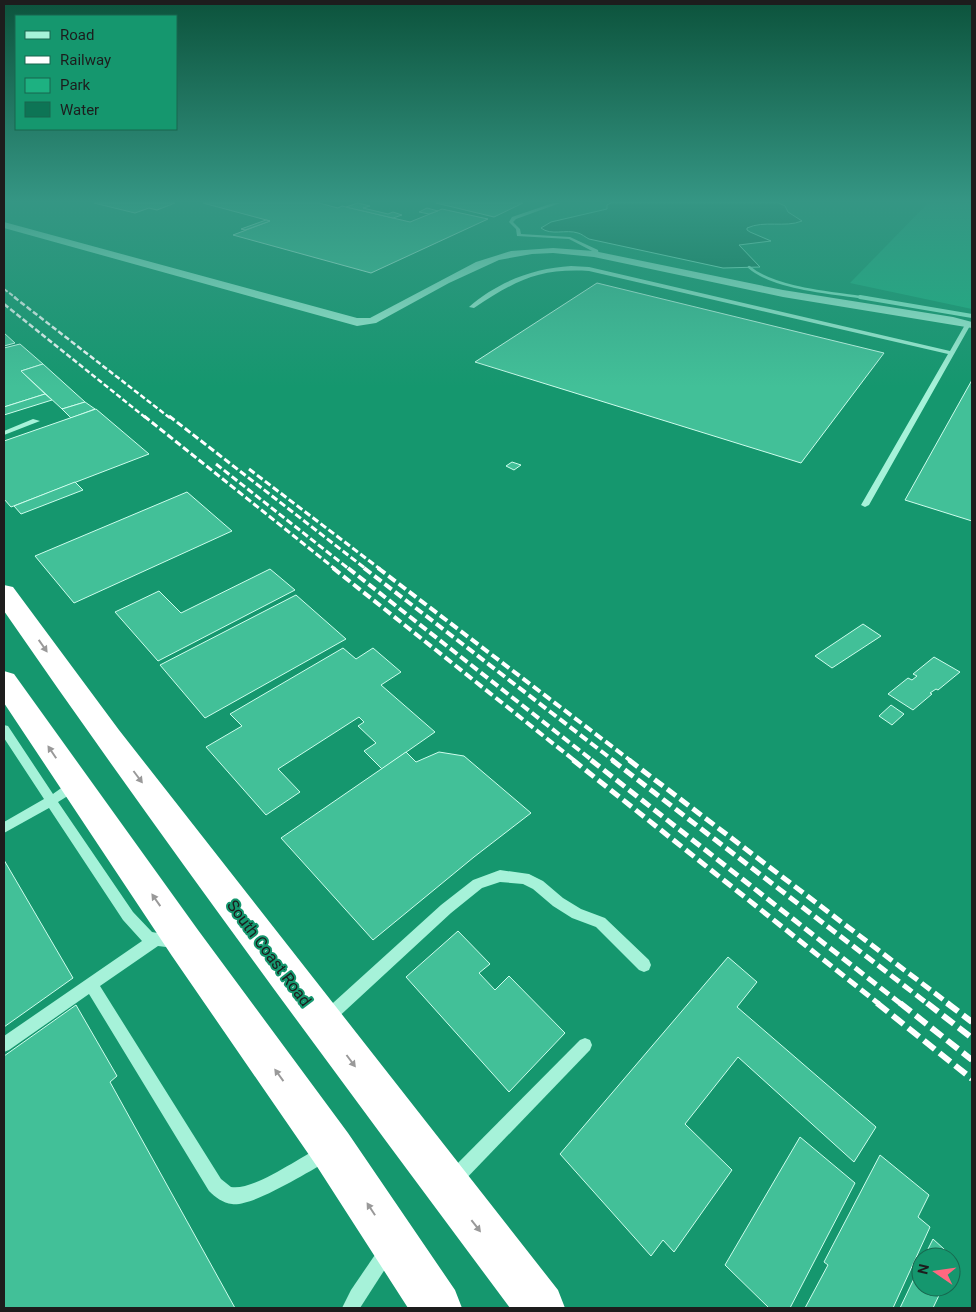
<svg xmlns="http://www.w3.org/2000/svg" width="976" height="1312" font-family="Roboto,sans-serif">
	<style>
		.green { fill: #1db181 }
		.water { fill: #0d7455; stroke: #99f5d6 }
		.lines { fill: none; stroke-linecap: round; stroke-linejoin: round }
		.stream-far1 { stroke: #99f5d6; stroke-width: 2.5 }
		.stream { stroke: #99f5d6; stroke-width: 4 }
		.building { fill: #42c098; stroke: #cefded }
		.lane { fill: #a6f2d9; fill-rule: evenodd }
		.street { fill: #a6f2d9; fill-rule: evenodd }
		.highway { fill: #fff; fill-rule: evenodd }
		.rail-far5 { stroke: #fff; stroke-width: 2; stroke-dasharray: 4.5 2; stroke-linecap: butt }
		.rail-far4 { stroke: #fff; stroke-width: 2.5; stroke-dasharray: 5.5 2.5; stroke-linecap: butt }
		.rail-far3 { stroke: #fff; stroke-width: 3; stroke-dasharray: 7 3; stroke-linecap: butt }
		.rail-far2 { stroke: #fff; stroke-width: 4; stroke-dasharray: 9 4; stroke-linecap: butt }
		.rail-far1 { stroke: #fff; stroke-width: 5; stroke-dasharray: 11 5; stroke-linecap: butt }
		.rail { stroke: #fff; stroke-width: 6; stroke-dasharray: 14 6; stroke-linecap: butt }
		.oneway { fill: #999 }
		.labels { text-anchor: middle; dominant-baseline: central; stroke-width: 4; stroke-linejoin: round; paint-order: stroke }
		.near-street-label { font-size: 16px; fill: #1d1d1d; stroke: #15976e }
	</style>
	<rect width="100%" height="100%" fill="#15976e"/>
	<!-- green -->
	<polygon class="green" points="928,203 972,203 972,309 850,283"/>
	<!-- water -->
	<path class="water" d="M611,203h168l6,3 3,6 14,9c-17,7 -38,-1 -55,7v2l3,2 21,9 -32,4 21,22 -37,1 -134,-29c-4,-2 -7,-5 -11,-6 -12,-4 -27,3 -37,-5l10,-6 56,-13v-4z"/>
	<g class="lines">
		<!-- stream-far1 -->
		<path class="stream-far1" d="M749,267c25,22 85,26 118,31"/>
		<!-- stream -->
		<polyline class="stream" points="860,297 972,316"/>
	</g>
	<!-- building -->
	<g class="building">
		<polygon points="94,203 175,203 157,210 149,208 135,213"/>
		<polygon points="203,203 319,203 338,208 342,206 410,222 442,209 488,219 371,273 233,235 270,221"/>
		<polygon points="358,203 370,206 363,208 388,214 393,212 402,215 393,218 346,207"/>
		<polygon points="436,203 523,203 494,217"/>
		<polygon points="427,208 438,211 429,214 419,212"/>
		<polygon points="266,220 270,221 245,230 241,229"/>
		<polygon points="597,283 884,353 801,463 475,362"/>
		<polygon points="4,333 15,343 4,346"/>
		<polygon points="20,344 43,364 21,371 45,394 4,407 4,348"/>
		<polygon points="43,364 85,402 62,409 21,371"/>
		<polygon points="972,380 972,521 905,500"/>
		<polygon points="45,394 52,400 4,415 4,407"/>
		<polygon points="85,402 95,409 71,418 62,409"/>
		<polygon points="96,409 149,454 11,507 4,499 4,441"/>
		<polygon points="512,462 521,465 514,470 506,466"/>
		<polygon points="75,482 83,490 21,514 14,506"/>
		<polygon points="187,492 232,531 74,603 35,556"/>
		<polygon points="270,569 295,590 158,661 115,612 159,591 181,613"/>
		<polygon points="296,595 346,639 205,718 160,665"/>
		<polygon points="863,624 881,636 832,668 815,656"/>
		<polygon points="343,648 356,659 373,648 401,672 381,685 435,732 382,769 364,751 376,743 358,726 364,722 359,717 278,769 300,792 266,815 206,747 242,726 230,714"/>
		<polygon points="934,657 960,672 938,690 936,689 930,693 932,694 913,710 888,694 908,678 912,680 917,676 913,674"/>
		<polygon points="891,705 904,714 892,725 879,716"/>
		<polygon points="406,752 416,762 439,752 464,756 531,813 474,857 373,940 281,838"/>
		<polygon points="4,860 73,978 4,1027"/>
		<polygon points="458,931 490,964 479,973 495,990 509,976 565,1033 509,1092 406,977"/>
		<polygon points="728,957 757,982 737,1007 876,1127 854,1162 738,1057 685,1124 732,1170 674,1252 663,1240 651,1256 560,1154"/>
		<polygon points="76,1005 117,1076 110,1082 235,1308 4,1308 4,1056"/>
		<polygon points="800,1137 855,1183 790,1308 769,1308 725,1265"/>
		<polygon points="880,1155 929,1195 918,1217 930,1227 893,1308 805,1308 828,1265 824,1262"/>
		<polygon points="933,1239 955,1259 951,1268 951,1257 924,1257"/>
		<polygon points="921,1264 921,1287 943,1287 933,1308 900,1308"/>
	</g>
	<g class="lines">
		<!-- lane -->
		<g class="lane">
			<polygon points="553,203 560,203 516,219 513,222 520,229 521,234 570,237 598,250 599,255 595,255 594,252 569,239 517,236 516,229 509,222 512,217"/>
			<path d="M571,266l18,1 361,84 16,-28 5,1 -102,181 -4,2 -4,-2 87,-151 -359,-83c-51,-3 -74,10 -115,37l-5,-1c28,-25 65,-39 102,-41z"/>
			<polygon points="33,419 40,421 4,435 4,431"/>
			<path d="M4,725l4,1 45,68c7,-5 17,-14 26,-11l2,3 -2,3 -21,13 75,110 19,20 27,5 2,5 -2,5 -5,1 -16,-2 -58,40 121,193 10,8c24,4 69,-31 93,-41l6,2 2,6 -2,6c-21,11 -77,47 -98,44 -9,-1 -17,-7 -23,-13l-120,-197 -80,56 -5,2v-16l138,-95 -19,-21 -74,-112 -45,25v-11l40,-23 -40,-61z"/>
			<polygon points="500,870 529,874 543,881 563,898 581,909 605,918 649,960 651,965 649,970 644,972 639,970 596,927 572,918 553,906 533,889 523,884 500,882 482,888 451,913 333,1022 328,1024 323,1022 321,1017 323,1012 441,905 473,880"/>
			<polygon points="585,1038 590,1040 592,1045 590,1050 460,1185 454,1187 448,1185 446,1179 448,1173 580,1040"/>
			<polygon points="387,1243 393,1246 396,1252 360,1308 342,1308 351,1290 381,1246"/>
		</g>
		<!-- street -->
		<polygon class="street" points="4,222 357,318 370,318 476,262 511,251 553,248 594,251 783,290 953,317 972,322 972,328 783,297 594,257 553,253 532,254 499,260 449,283 376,323 357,326 4,228"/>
		<!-- highway -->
		<g class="highway">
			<path d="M4,585l9,2 106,143 439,560 7,18h-55c-171,-230 -343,-461 -506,-697z"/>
			<polygon points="4,671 14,674 198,930 348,1133 455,1290 462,1308 408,1308 316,1165 172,956 4,703"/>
		</g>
		<!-- rail-far5 -->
		<polyline class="rail-far5" points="4,289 16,298"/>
		<!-- rail-far4 -->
		<g class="rail-far4">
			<polyline points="14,297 170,418"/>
			<polyline points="4,304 146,418"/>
		</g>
		<!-- rail-far3 -->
		<g class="rail-far3">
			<polyline points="144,416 335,569"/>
			<polyline points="169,416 366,569"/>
			<polyline points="216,464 349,569"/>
			<polyline points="249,469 380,569"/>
		</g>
		<!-- rail-far2 -->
		<g class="rail-far2">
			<polyline points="333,568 575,761"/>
			<polyline points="348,568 593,761"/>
			<polyline points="364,568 614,761"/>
			<polyline points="378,568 631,761"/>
		</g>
		<!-- rail-far1 -->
		<g class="rail-far1">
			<polyline points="573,760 879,1004"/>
			<polyline points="591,760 901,1004"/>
			<polyline points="612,760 928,1004"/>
			<polyline points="629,760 949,1004"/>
		</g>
		<!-- rail -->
		<g class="rail">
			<polyline points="877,1003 972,1079"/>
			<polyline points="900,1003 972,1060"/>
			<polyline points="927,1003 972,1038"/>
			<polyline points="947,1003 972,1022"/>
		</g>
	</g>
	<!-- one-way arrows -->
	<defs><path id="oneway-solid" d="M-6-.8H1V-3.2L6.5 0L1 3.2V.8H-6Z" transform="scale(1.25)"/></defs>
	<g class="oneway">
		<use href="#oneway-solid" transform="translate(43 646) rotate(55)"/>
		<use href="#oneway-solid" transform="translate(52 752) rotate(-124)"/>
		<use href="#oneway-solid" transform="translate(138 777) rotate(53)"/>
		<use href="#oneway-solid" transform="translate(156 900) rotate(-125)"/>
		<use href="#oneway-solid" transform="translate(351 1061) rotate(53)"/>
		<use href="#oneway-solid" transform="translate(279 1075) rotate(-126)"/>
		<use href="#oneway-solid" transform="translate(371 1209) rotate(-123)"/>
		<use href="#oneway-solid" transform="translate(476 1226) rotate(52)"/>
	</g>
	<!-- sky -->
	<linearGradient id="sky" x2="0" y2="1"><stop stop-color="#0c533c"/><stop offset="0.52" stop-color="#359684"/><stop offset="1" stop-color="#359684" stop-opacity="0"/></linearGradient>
	<rect width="976" height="387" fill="url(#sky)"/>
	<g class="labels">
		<!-- near-street labels -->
		<g class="near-street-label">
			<text transform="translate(269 953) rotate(53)">South Coast Road</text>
		</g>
	</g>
	<!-- border -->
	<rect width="976" height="1312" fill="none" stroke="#1d1d1d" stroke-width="10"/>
	<!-- legend -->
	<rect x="15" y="15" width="162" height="115" fill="#15976e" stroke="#18664e"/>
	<rect x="25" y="31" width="25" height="8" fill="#a6f2d9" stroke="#18664e"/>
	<text x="60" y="40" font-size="15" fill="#1d1d1d">Road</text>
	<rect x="25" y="56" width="25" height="8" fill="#ffffff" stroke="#18664e"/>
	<text x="60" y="65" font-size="15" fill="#1d1d1d">Railway</text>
	<rect x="25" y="78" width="25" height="15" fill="#1db181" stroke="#18664e"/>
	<text x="60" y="90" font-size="15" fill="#1d1d1d">Park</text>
	<rect x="25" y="102" width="25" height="15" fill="#0d7455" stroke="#18664e"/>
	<text x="60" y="115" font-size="15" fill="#1d1d1d">Water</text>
	<!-- north arrow -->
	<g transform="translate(936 1272) rotate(283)"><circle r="24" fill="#15976e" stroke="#18664e"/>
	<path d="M0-4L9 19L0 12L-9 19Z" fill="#ff6880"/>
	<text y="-8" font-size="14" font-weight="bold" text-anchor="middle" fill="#1d1d1d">N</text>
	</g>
</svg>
